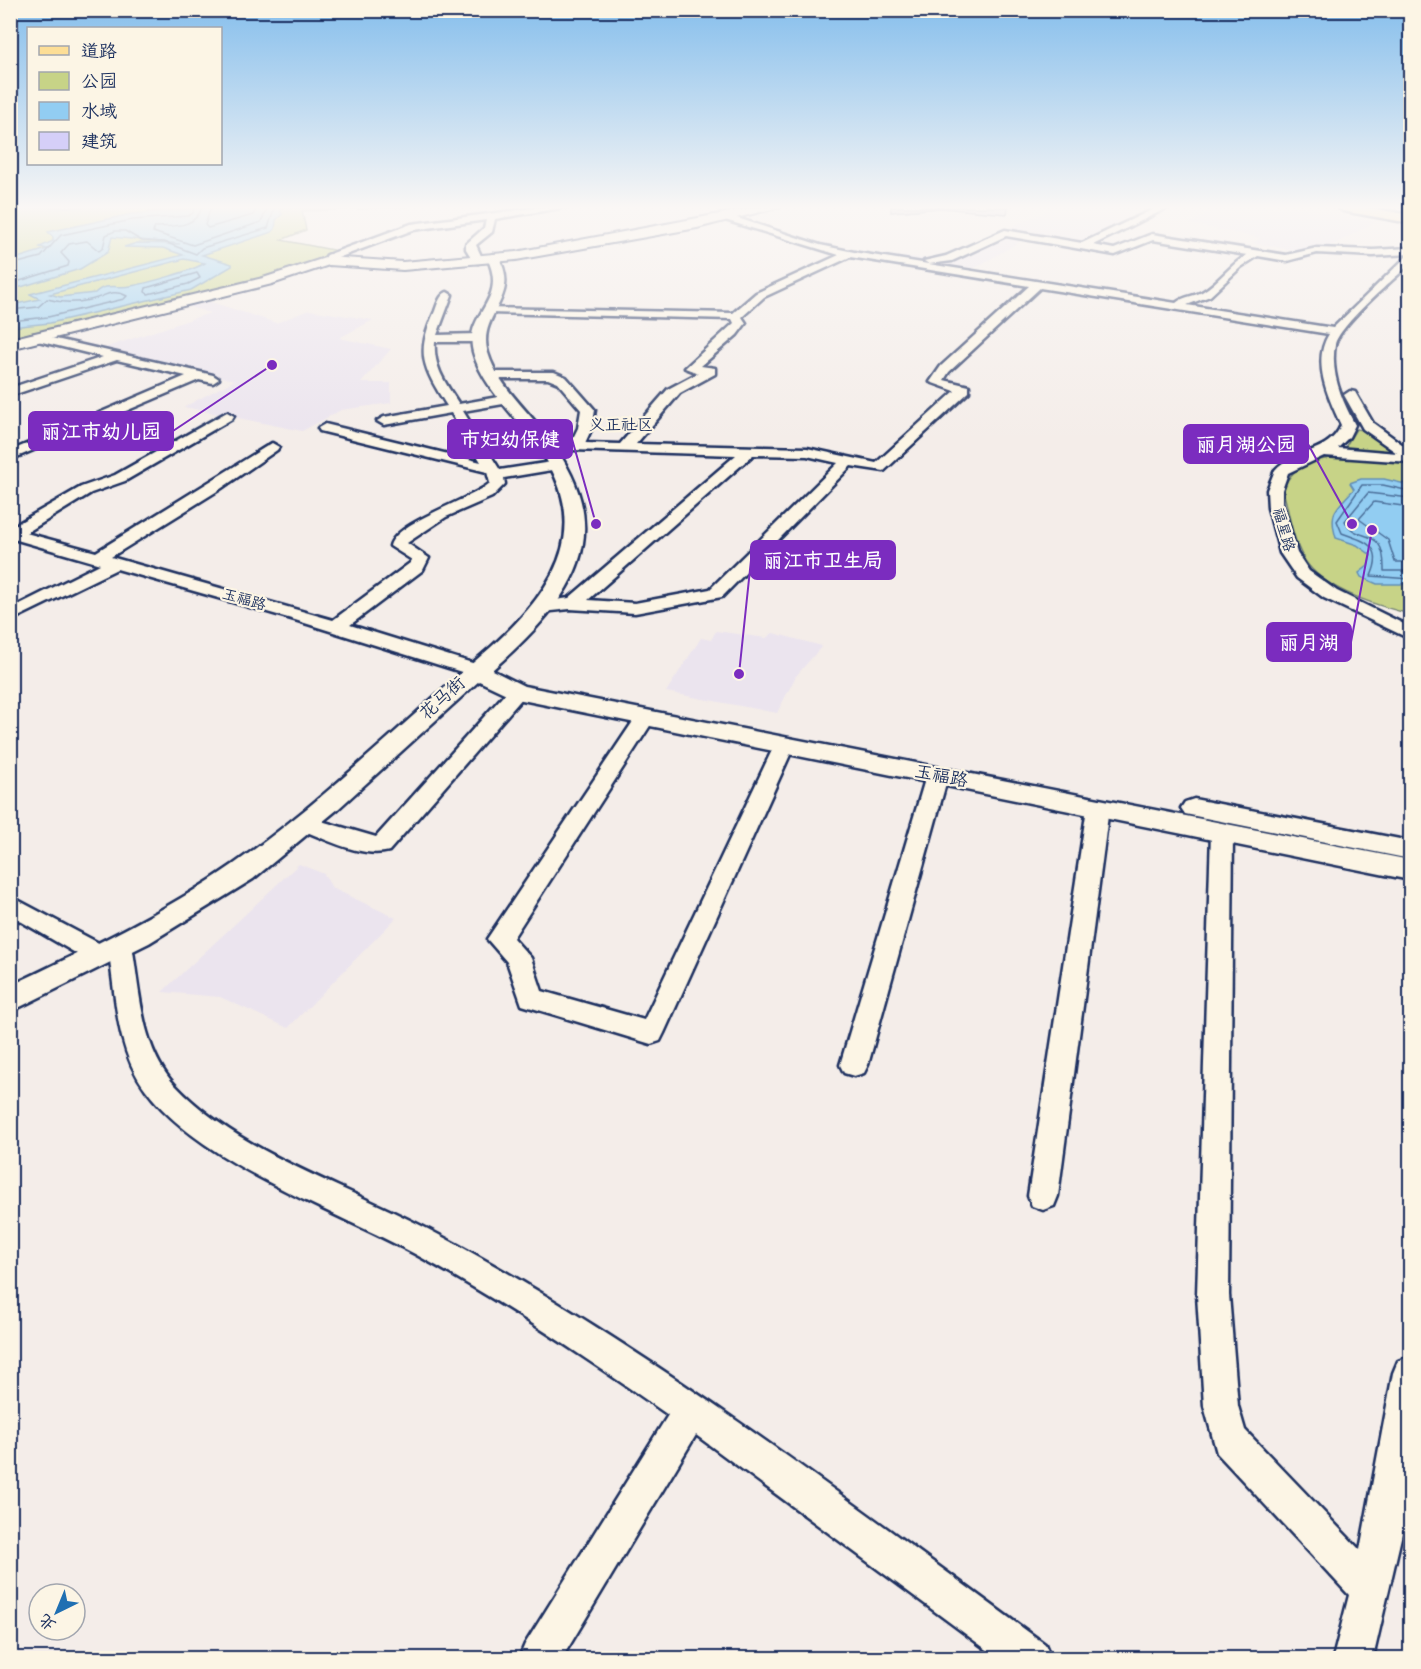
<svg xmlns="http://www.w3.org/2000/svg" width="1421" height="1669" font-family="Kalam,'LXGW WenKai TC',sans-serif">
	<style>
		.built { fill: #ebe4ee }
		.green { fill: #c7d387; stroke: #718172; stroke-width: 1.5 }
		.water { fill: #92cdf2; stroke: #628eb7; stroke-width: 1.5; fill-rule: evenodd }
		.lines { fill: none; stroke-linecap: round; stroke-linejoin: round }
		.shore { stroke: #4b6e99; stroke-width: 1.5 }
		.minor-casing { stroke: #1b2f5e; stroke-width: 5 }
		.tertiary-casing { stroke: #1b2f5e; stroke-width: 5 }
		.secondary-casing { stroke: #1b2f5e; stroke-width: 4 }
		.primary-casing { stroke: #1b2f5e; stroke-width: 5 }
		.minor { fill: #fcf5e5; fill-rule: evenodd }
		.tertiary { fill: #fcf5e5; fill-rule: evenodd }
		.secondary { fill: #fcf5e5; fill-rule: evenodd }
		.primary { fill: #fdde96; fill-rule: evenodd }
		.wall { fill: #b7b2d5; stroke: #1b2f5e; stroke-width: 1.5 }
		.shaded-wall { fill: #9591ae; stroke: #1b2f5e; stroke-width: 1.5 }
		.building { fill: #d5cff8; stroke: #1b2f5e; stroke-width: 1.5 }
		.labels { text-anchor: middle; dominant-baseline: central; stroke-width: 4.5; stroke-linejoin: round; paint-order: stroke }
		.far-street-label { font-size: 15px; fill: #1b2f5e; stroke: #fcf5e5 }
		.far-neighbourhood-label { font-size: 16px; fill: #1b2f5e; stroke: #fcf5e5 }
		.street-label { font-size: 18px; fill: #1b2f5e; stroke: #fcf5e5 }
		.leader { fill: none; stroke: #7b2cbf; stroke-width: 2 }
		.callout-dot { fill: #7b2cbf; stroke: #fcf5e5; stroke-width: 2 }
		.callout { fill: #7b2cbf; stroke: #7b2cbf; stroke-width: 2 }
		.callout-label { font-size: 20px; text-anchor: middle; font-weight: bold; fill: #fff }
	</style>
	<rect width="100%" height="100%" fill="#f4ede9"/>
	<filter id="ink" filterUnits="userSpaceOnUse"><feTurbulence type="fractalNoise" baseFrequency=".0167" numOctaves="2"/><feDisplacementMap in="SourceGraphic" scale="12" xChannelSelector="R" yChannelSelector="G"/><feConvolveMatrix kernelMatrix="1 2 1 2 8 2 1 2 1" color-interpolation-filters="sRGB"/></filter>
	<g filter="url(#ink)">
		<!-- built -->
		<g class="built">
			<polygon points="1044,207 1161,207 1076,248 1024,239 970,271 900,261 906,256 932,260 941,258 1051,209"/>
			<polygon points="1219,207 1295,207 1375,222 1329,247 1298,251 1253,243 1261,238 1189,224"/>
			<polygon points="205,300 276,323 309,310 373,320 339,338 391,349 361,383 391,383 391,403 341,410 302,431 184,407 235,380 98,350 210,313 186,306"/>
			<polygon points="716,631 766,638 773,633 822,646 796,676 777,713 666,692 701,638 711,640"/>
			<polygon points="299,864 324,874 332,888 396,918 288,1028 220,997 162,992"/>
		</g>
		<!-- green -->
		<g class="green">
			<polygon points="11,207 407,207 302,211 306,230 281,240 338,251 278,275 228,288 11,339"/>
			<polygon points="1356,429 1362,430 1396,454 1344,449"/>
			<path d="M1339,457h23l48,7v150c-32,-8 -90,-25 -107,-57 -11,-19 -14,-46 -20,-66 7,-26 32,-32 56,-34z"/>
		</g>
		<!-- water -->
		<g class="water">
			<path d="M212,207h72l-4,2 2,5 -6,6 -1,9 -3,3 -70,23 30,9v2l-41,24 -141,33 -39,4v-22l29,-6 -10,-5 153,-39 -20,-7 -39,-1 13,-4 43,1 -68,-7 -4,15 -28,17 -69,21v-30l36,-11 -7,-2 13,-6v-4l-5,-5 84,-18zM184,259l21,4c-13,8 -57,20 -74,23 -13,3 -25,-4 -36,7l-35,4 -10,-3z"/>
			<path d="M1384,479l26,6v99h-33l-16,-7 -2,-4 9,-7 3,-11 -14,-10 -21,-7c-8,-27 1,-30 18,-49l-4,-6 11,-4z"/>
		</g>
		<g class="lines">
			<!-- shore -->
			<g class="shore">
				<path d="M202,207c-6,21 -29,19 -47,20l-2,5 40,13 68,-23 7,-15"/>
				<polyline points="211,207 205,225 208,228 253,215 257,207"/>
				<polyline points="10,265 41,257 61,235 132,220 188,216 193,213 194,207"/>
				<polygon points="197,273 200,278 188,284 148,294 145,292 146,288"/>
				<polyline points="10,284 68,266 69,262 61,253 69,244 87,241 99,251 103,248 106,235 115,231 125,231 142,241 164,242 196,254 202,248 268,228 275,207"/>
				<path d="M10,310l28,-3 9,-8c14,4 29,4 43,1 14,-3 23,-12 37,-4l-3,3 -76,18 -38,4"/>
				<path d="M1410,491l-27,-6h-21l-25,36 5,12c26,9 42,14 29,43l39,3"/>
				<path d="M1410,498l-42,-5 -23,28c12,24 40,2 39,50h26"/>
				<polyline points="1410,507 1374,502 1359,519 1388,540 1395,562 1410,562"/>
			</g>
			<defs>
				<g id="minor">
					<polygon points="542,207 566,207 495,219 492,232 476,245 483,260 478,263 474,262 466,249 466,244 484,228 486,220 413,230 335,259 332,263 323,261 327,255 411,224"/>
					<path d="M1158,207h11l-76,38 21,4 38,-15 134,21 31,-7 56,2 37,-2v6l-37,2 -56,-3 -30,8 -29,-5 -17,11 -31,29 -23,9 146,23 73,-71 4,-1v8c-16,15 -72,62 -75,81 -5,29 7,55 20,80l-6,12 -11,11 59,5 -34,-24 -19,-34 6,-4 5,1 18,31 37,27v12l-86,-6 -36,17 -6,17v12l15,51 12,18 28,20 73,36v12l-86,-41 -27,-20 -17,-25 -12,-45 -1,-18 8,-20c18,-21 54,-15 66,-45 -12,-26 -30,-63 -12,-91l-289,-46 -91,84 -5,8 25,6v6l-85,79 -33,-5 -129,131 -87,16 -65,-4 -28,3 -9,-5 9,-5 27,-4 167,-143 -197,-6 -2,-3 7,-4h27l7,-14 3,-18 -23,-27 -10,-4h-56l-6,-4 2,-3h66l12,5 29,33 -3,18 -7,15 35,1 48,-55 30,-16 -13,-5 49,-45 -2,-4 -242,-6 -4,-1v-4l247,5 23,-20 83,-38 -114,-35 -2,-2 5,-3 92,30 39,8 317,50c8,-7 17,-6 26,-11 17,-10 28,-27 45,-37l-94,-15 -38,15 -109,-19 -54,25 -23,3 -5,-3 22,-5 59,-26 77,13zM850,257l179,29 -88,80 -11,16 25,9 -79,72 -69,-15 -171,-4 44,-51 35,-19v-6l-14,-2 36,-31 9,-12 -4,-6 22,-20zM753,455l54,1 31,7 -128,126 -75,14 -47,-3z"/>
					<path d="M447,292l5,3 -15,40 40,-1 6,4 -6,4h-42c-2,25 11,42 24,62l50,-9 6,4 -6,4 -46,8 37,59 58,-9 7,4 -7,4 -54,9 1,6 -13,13 -46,20 -39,26 22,15 -6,12 -73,55 132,41 2,4 -2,4h-14l-173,-54 -178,-51 -107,52v-12l90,-45 -90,-26v-10l71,-41 34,-12 112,-63 7,4 -2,3 -107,62 -34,12 -65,40 70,19 176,-109 7,4 -2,3 -58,40 -108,67 222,63 77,-57 2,-3 -22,-14c5,-24 81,-46 100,-63l-3,-11 -167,-41 -2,-3 7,-4 156,38 -30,-49 -67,12 -7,-4 7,-4 63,-11c-24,-39 -32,-52 -12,-95 3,-8 5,-16 12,-19z"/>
					<polygon points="34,334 213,375 219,379 213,383 199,380 10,460 10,451 186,376 117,360 10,396 10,388 103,357 30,339 30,335"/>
					<path d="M517,686l10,6 -3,4 -135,155c-28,8 -67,-14 -93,-23l-3,-5 3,-5 8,-2 72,21 134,-149z"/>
					<polygon points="645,712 652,714 655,718 513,938 531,958 542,991 644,1020 774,746 777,742 791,742 794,746 664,1033 660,1041 651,1044 522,1005 507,962 487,939 638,714"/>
					<polygon points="937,769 945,771 948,776 868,1065 864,1073 854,1076 844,1073 840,1065 926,776 929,771"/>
					<polygon points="1098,801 1106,803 1109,808 1058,1196 1054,1206 1043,1210 1032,1206 1028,1196 1087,808 1090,803"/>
					<polygon points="1222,825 1230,827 1233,832 1229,1295 1238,1406 1245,1430 1360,1550 1393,1373 1398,1361 1410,1356 1410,1480 1403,1529 1373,1658 1333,1658 1349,1595 1217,1453 1204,1406 1197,1295 1211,832 1214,827"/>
					<path d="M10,896l98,52 3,-10 9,-2 9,2 3,7c8,47 9,103 43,140 53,56 131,86 199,118 49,22 96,48 142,75 185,109 356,240 529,366l6,14h-53l-302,-223 -134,223h-43l6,-14 143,-229c-81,-57 -165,-113 -253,-161 -80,-43 -215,-91 -269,-164 -28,-37 -30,-86 -36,-130l-10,4 -9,-2 -81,-47z"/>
				</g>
				<g id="tertiary">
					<path d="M493,254l4,1c27,43 -21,59 -9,98 9,30 36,54 55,78 80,100 33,165 -51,239l32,16 886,174v20l-893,-181 -38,-18 -141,128 -85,70 -104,64 -139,69v-26c77,-37 154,-73 224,-122 91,-64 173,-145 256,-216 72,-65 107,-128 39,-213 -19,-24 -48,-52 -56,-83 -10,-39 36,-50 14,-94z"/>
					<polygon points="1194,799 1410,841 1410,859 1185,814 1181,808 1185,802"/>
				</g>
				<polygon id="secondary" points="757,207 780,207 697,228 516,260 403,270 329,265 272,284 10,349 10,339 263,278 328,257 403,262 516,252"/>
				<polygon id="primary" points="1337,207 1365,207 1410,215 1410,223 1343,211"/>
			</defs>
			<!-- minor casing -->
			<use href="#minor" class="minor-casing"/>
			<!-- tertiary casing -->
			<use href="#tertiary" class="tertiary-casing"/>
			<!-- secondary casing -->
			<use href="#secondary" class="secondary-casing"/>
			<!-- primary casing -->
			<use href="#primary" class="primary-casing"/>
			<!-- minor -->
			<use href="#minor" class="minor"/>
			<!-- tertiary -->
			<use href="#tertiary" class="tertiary"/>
			<!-- secondary -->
			<use href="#secondary" class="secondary"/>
			<!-- primary -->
			<use href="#primary" class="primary"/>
		</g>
		<!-- wall -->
		<polygon class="wall" points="891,207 1008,207 1007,214 940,208 891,212"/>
		<!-- shaded-wall -->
		<g class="shaded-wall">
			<polygon points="891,207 940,207 940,208 891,212"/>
			<polygon points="14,229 17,239 10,242 10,230"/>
		</g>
		<!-- building -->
		<polygon class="building" points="10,222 14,229 10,230"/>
	</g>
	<!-- sky -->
	<linearGradient id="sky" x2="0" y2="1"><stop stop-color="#85beec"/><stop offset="0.47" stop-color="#faf7f5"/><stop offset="1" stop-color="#faf7f5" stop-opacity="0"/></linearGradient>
	<rect width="1421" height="441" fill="url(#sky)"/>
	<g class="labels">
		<!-- far-street labels -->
		<g class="far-street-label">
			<text transform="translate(1283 530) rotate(74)">福星路</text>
			<text transform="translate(244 600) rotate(16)">玉福路</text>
		</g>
		<!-- far-neighbourhood labels -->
		<g class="far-neighbourhood-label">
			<text x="621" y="425">义正社区</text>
		</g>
		<!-- street labels -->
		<g class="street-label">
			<text transform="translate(443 699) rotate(-42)">花马街</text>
			<text transform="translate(941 777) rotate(11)">玉福路</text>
		</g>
	</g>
	<!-- callouts -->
	<path class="leader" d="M272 365L173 431M596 524L572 439M1352 524L1308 444M739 674L751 560M1372 530L1351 642"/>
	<g class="callout-dot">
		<circle cx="272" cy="365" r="6"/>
		<circle cx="596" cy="524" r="6"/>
		<circle cx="1352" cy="524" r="6"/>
		<circle cx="739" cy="674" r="6"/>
		<circle cx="1372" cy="530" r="6"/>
	</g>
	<g class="callout">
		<rect x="29" y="412" width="144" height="38" rx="6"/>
		<rect x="448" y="420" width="124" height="38" rx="6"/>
		<rect x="1184" y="425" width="124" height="38" rx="6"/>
		<rect x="751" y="541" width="144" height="38" rx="6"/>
		<rect x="1267" y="623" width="84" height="38" rx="6"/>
	</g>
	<g class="callout-label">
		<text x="101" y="438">丽江市幼儿园</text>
		<text x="510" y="446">市妇幼保健</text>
		<text x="1246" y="451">丽月湖公园</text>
		<text x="823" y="567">丽江市卫生局</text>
		<text x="1309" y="649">丽月湖</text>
	</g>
	<!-- margin -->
	<rect width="1421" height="1669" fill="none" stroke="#fcf5e5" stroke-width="36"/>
	<rect x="18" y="18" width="1385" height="1633" fill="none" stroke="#1b2f5e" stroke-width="2" filter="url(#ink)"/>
	<!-- legend -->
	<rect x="27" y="27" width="195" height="138" fill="#fcf5e5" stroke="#a2a6af" stroke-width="1.5"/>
	<rect x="39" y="46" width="30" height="9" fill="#fdde96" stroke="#a2a6af" stroke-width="1.5"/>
	<text x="81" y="57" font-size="18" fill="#1b2f5e">道路</text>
	<rect x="39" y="72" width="30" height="18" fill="#c7d387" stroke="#a2a6af" stroke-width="1.5"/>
	<text x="81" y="87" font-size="18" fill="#1b2f5e">公园</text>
	<rect x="39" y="102" width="30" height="18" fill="#92cdf2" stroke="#a2a6af" stroke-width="1.5"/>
	<text x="81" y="117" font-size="18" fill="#1b2f5e">水域</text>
	<rect x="39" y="132" width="30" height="18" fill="#d5cff8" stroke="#a2a6af" stroke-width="1.5"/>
	<text x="81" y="147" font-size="18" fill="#1b2f5e">建筑</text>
	<!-- north arrow -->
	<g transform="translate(57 1612) rotate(223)"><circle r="28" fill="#fcf5e5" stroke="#a2a6af" stroke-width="1.5"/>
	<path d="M0-4.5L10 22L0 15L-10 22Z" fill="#1f6fb2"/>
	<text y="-9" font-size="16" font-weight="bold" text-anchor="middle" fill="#1b2f5e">北</text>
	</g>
</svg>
